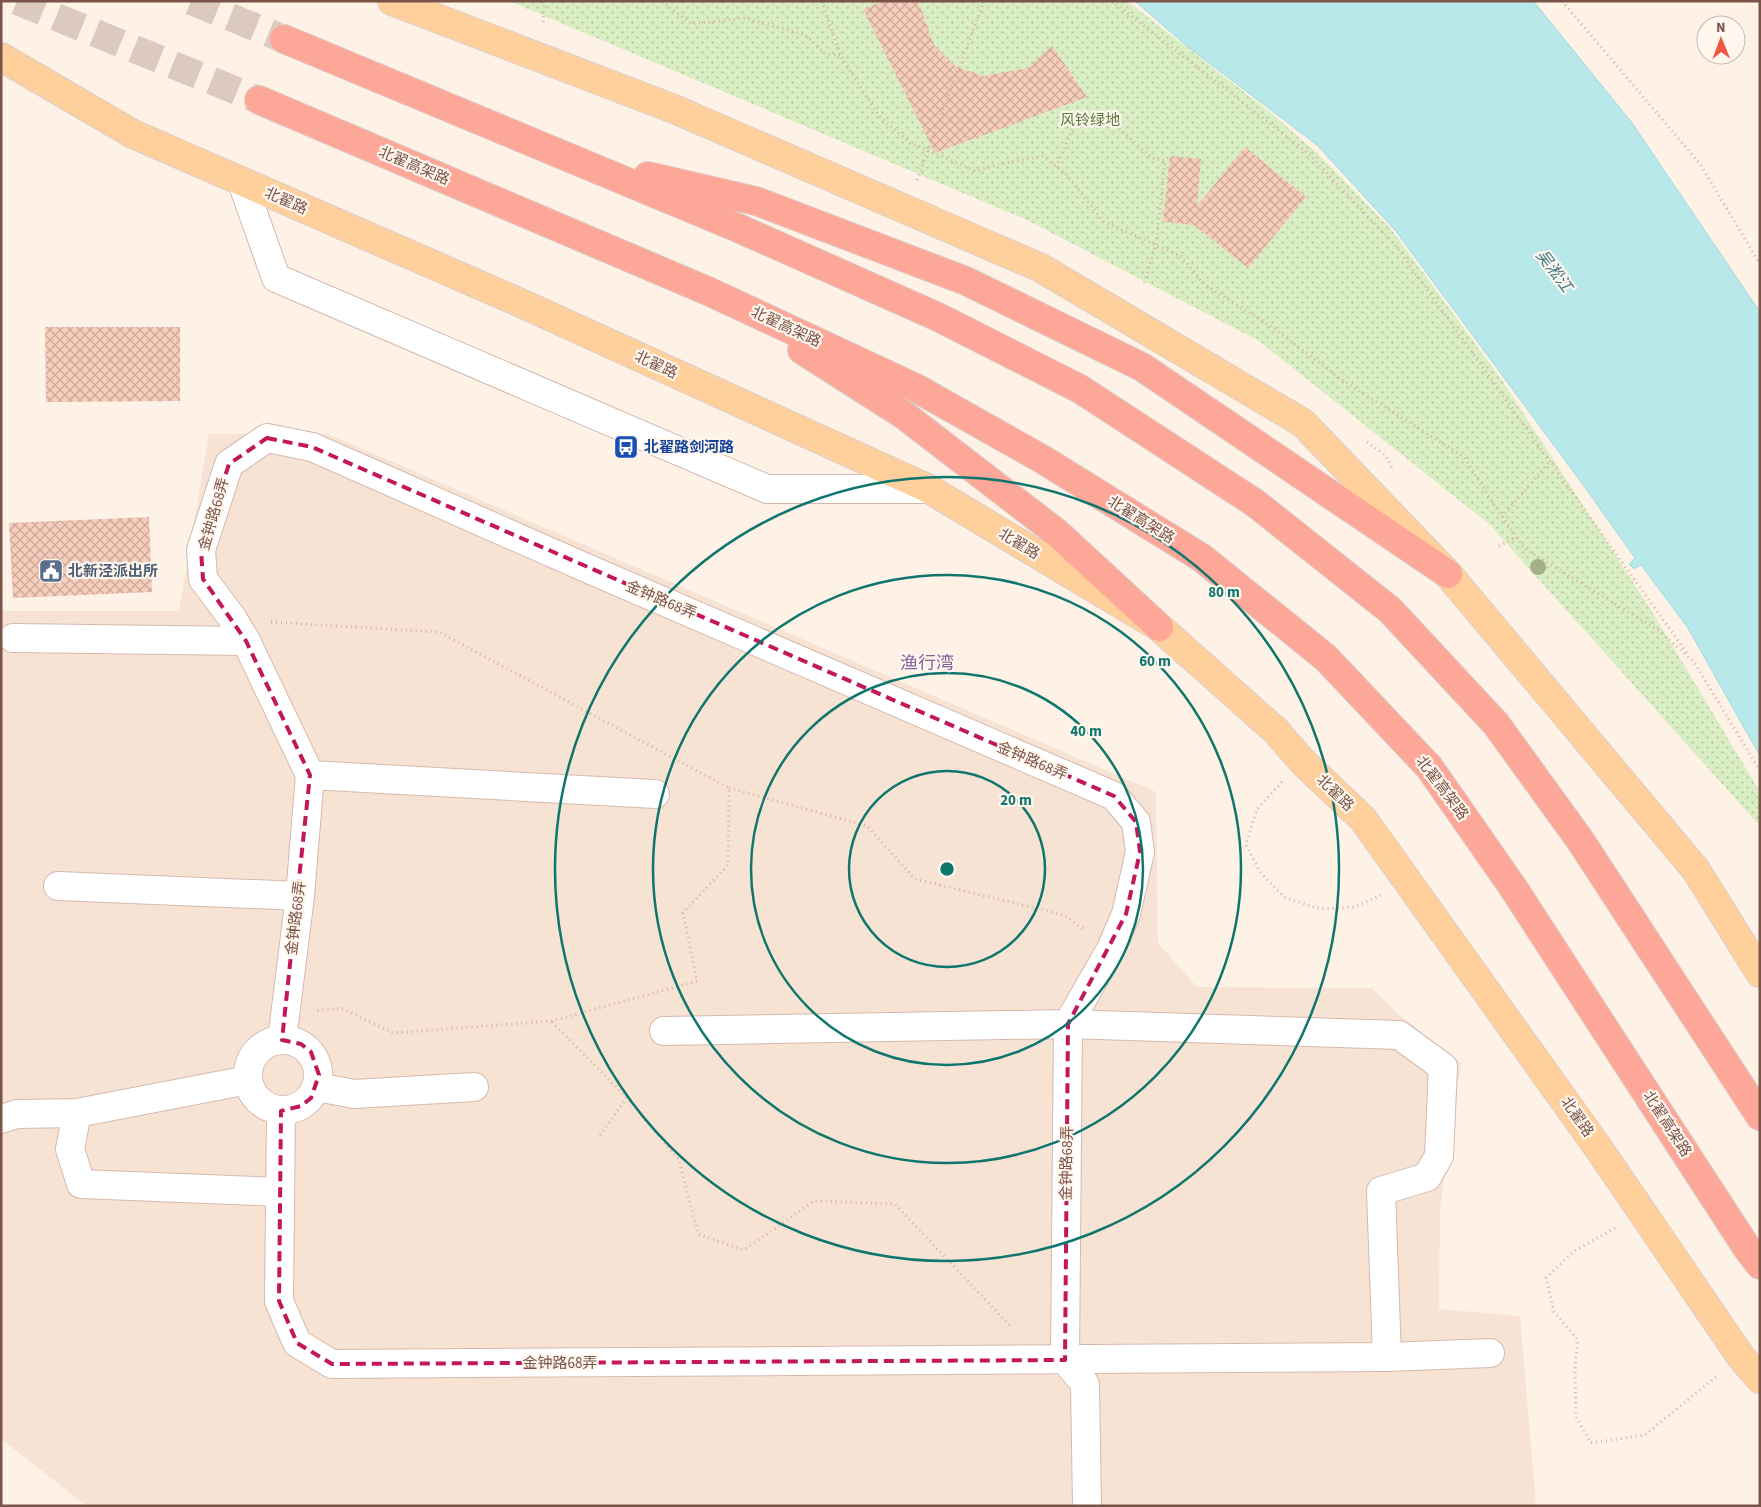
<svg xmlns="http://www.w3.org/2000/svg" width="1761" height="1507" font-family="'Source Sans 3','Noto Sans SC',sans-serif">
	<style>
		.residential { fill: #f7e3d4 }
		.green { fill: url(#green-dots) }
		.water { fill: #b8e8ea; stroke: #9edadd }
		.building { fill: url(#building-cross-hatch) }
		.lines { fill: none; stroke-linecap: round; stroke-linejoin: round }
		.highway-tunnel { stroke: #ddcabe; stroke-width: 28; stroke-dasharray: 28 14; stroke-linecap: butt }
		.minor-casing { stroke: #d4baad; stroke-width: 30 }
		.major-casing { stroke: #dacfcc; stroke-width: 30 }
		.highway-casing { stroke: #dacfcc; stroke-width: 30 }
		.path { stroke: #dcaf9e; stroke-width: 3; stroke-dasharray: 1 4; stroke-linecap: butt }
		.minor { stroke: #fff; stroke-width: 28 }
		.major { stroke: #ffcf9c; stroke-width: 28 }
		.highway { stroke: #fda798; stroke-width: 28 }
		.tree { fill: #a2b188 }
		.marked { fill: none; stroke: #c2185b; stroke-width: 4; stroke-dasharray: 10 6; stroke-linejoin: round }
		.ring { fill: none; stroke: #0f766e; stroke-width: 2.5 }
		.labels { text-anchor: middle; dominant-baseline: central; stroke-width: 4.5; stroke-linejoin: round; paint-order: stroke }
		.park-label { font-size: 15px; fill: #567b3c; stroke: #fff6ee }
		.street-label { font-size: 15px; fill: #7a5448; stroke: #fff6ee }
		.transit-label { font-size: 15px; font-weight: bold; fill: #164399; stroke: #fff6ee; text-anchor: start }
		.service-label { font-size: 15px; font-weight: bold; fill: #4e5e75; stroke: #fff6ee; text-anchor: start }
		.water-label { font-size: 16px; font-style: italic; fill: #377679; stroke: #fff6ee }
		.quarter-label { font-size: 18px; fill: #83639e; stroke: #fff6ee }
		.centre { fill: #0f766e; stroke: #fff6ee; stroke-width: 2.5 }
		.ring-label { font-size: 15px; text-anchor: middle; font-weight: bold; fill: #0f766e; stroke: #fff6ee; stroke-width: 4.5; stroke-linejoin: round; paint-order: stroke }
	</style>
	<defs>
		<pattern id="green-dots" width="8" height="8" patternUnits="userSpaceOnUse" patternTransform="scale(1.25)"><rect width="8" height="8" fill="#d9eec3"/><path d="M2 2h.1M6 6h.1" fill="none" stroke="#b5c3a0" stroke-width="1.8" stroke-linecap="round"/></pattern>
		<pattern id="building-cross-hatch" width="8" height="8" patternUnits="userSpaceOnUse" patternTransform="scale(1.25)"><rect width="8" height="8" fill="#f6ccbb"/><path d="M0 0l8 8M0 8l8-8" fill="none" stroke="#cca89a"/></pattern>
	</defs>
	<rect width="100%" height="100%" fill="#fef2e6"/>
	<!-- residential -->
	<polygon class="residential" points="209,434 328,434 1156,792 1158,943 1197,987 1372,988 1398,1014 1461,1063 1440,1207 1439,1309 1520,1316 1536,1506 87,1506 1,1439 1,611 179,611"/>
	<!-- green -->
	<polygon class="green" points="509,1 1126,1 1135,7 1271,113 1317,153 1391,229 1499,376 1651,610 1760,792 1760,826 1489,524 1259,341 1027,220"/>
	<!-- water -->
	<polygon class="water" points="1135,1 1533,1 1539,8 1632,123 1760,312 1760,756 1688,628 1641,565 1634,569 1629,564 1635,558 1584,486 1395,230 1317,145 1188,47"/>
	<!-- building -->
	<g class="building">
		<polygon points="884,1 918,1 934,45 956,67 984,76 1028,68 1052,46 1087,97 935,153 863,9"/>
		<polygon points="1245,147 1306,197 1248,268 1194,225 1163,222 1170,156 1201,159 1197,206"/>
		<polygon points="45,327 180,327 180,401 46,402"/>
		<polygon points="149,517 152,592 13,598 9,523"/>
	</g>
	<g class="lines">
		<!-- highway-tunnel -->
		<g class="highway-tunnel">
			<polyline points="17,1 259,100"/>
			<polyline points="191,1 284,39"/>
		</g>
		<defs>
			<g id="minor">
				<polyline points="242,182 276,278 767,489 929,489"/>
				<polyline points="13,638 246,641"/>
				<polyline points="310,775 655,794"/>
				<polyline points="58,886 300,896"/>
				<polyline points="664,1031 1068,1024 1399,1035 1443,1067 1439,1156 1427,1177 1381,1191 1387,1357"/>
				<circle cx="283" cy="1075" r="35"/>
				<polyline points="282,1040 300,896 310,775 246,641 233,619 203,579 201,550 229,464 267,438 312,447 584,567 1114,796 1136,822 1140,852 1126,914 1111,949 1068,1024 1065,1360 1085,1384 1087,1506"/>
				<polyline points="317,1087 354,1094 474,1087"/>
				<polyline points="281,1111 279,1301 297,1343 332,1364 1387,1357 1490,1353"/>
				<polyline points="77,1113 70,1149 81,1184 280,1192"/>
				<polyline points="1,1119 17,1114 77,1113 248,1080"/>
			</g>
			<g id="major">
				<polyline points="392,1 674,109 1041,268 1303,423 1448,574 1696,870 1760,973"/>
				<polyline points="1,57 133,134 514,300 929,489 1159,627 1276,731 1303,762 1363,819 1599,1149 1741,1357 1760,1379"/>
			</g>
			<g id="highway">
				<polyline points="284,39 738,228 938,317 1080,389 1255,503 1390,610 1496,724 1580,840 1760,1116"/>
				<polyline points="259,100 710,292 916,388 1042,459 1202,558 1326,658 1429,767 1512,886 1747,1248 1760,1265"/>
				<polyline points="648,176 756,201 966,281 1142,367 1448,574"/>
				<polyline points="802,350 904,415 1057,533 1159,627"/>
			</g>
		</defs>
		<!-- minor casing -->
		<use href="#minor" class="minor-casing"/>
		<!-- major casing -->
		<use href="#major" class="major-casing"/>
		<!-- highway casing -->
		<use href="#highway" class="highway-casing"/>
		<!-- path -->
		<g class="path">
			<polyline points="662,1 691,24 745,18 805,35 826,54 840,55"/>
			<polyline points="822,1 840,55 879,116 910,143 976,171 1000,164 1042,156 1066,174 1104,222 1181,256 1205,285 1272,327 1342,380 1464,457 1502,517 1525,549 1658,630 1694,662 1760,771"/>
			<polyline points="1112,1 1309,154 1396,246 1689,656"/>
			<polyline points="1562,1 1700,164 1760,264"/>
			<polyline points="543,22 545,1"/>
			<polyline points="1056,167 1076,121 1115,125 1152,158 1165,161 1156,244 1143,286"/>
			<polyline points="917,180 984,1"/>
			<polyline points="1367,442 1385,455 1393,470"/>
			<polyline points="1502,517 1550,461"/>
			<polyline points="1499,546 1516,537"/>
			<polyline points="271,622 439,632 729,788 728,865 683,913 697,981 552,1021 393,1033 341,1008 315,1011"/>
			<polyline points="1282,782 1257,809 1246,845 1260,872 1284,897 1320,909 1355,907 1381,895"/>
			<polyline points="729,788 867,826 915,879 1064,915 1085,930"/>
			<polyline points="552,1022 627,1098 679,1160 698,1234 744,1250 814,1201 895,1204 1012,1328"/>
			<polyline points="600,1135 627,1098"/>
			<polyline points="1615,1228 1573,1252 1546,1278 1554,1312 1578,1340 1575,1367 1576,1417 1591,1443 1645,1435 1717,1376"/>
		</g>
		<!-- minor -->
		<use href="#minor" class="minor"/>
		<!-- major -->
		<use href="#major" class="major"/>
		<!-- highway -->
		<use href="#highway" class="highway"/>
	</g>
	<!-- trees -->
	<circle class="tree" cx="1538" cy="567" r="8"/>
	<!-- marked area -->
	<path class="marked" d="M267,438l45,9 802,349 22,26 4,30 -14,62 -58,110 -3,336 -733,4 -35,-21 -18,-42 2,-190 20,-5 10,-8 8,-23 -8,-23 -10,-8 -19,-4 28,-265 -64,-134 -43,-62 -2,-29 28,-86z"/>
	<!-- distance rings -->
	<g class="ring">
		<circle cx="947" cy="869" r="98"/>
		<circle cx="947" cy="869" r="196"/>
		<circle cx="947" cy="869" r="294"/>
		<circle cx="947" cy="869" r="392"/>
	</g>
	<!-- icons -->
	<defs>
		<symbol id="bus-square" viewBox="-11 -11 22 22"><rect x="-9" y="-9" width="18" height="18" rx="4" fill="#1a4fb4" stroke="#fff6ee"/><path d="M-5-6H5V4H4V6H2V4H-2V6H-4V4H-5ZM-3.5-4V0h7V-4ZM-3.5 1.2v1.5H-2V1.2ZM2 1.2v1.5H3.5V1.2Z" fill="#fff"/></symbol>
		<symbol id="civic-square" viewBox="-11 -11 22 22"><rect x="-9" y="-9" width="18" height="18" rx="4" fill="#5c6f8a" stroke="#fff6ee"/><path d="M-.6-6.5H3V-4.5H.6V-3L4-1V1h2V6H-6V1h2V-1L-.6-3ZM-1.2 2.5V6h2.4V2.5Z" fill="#fff"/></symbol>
	</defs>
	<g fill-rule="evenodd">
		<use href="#bus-square" x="612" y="433" width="28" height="28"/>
		<use href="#civic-square" x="37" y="557" width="28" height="28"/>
	</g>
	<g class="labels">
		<!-- park labels -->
		<g class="park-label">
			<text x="1090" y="120">风铃绿地</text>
		</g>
		<!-- street labels -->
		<g class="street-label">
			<text transform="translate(414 166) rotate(23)">北翟高架路</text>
			<text transform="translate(286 201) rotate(24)">北翟路</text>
			<text transform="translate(786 327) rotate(25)">北翟高架路</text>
			<text transform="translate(656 365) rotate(25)">北翟路</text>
			<text transform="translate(214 514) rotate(-74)">金钟路68弄</text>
			<text transform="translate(1141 520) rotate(32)">北翟高架路</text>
			<text transform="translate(1019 544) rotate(31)">北翟路</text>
			<text transform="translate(661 600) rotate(23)">金钟路68弄</text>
			<text transform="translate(1032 761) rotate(23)">金钟路68弄</text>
			<text transform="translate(1442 788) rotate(53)">北翟高架路</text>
			<text transform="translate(1335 793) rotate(44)">北翟路</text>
			<text transform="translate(296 918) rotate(-83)">金钟路68弄</text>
			<text transform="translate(1577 1117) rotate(55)">北翟路</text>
			<text transform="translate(1667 1124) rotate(57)">北翟高架路</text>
			<text transform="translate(1067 1163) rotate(-89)">金钟路68弄</text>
			<text x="560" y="1363">金钟路68弄</text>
		</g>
		<!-- transit labels -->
		<g class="transit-label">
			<text x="644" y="447">北翟路剑河路</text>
		</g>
		<!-- service labels -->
		<g class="service-label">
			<text x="68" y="571">北新泾派出所</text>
		</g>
		<!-- water labels -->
		<g class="water-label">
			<text transform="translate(1554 271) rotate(53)">吴淞江</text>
		</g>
		<!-- quarter labels -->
		<g class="quarter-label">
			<text x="927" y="663">渔行湾</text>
		</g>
	</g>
	<circle cx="947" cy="869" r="8" class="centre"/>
	<g class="ring-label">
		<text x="1224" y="597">80 m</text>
		<text x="1155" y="666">60 m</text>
		<text x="1086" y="736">40 m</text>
		<text x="1016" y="805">20 m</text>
	</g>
	<!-- border -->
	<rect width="1761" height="1507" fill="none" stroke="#7a5448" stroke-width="5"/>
	<!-- north arrow -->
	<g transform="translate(1721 40) rotate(359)"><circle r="24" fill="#fff6ee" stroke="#cab5ac"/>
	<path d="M0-4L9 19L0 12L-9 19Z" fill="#f25541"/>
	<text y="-8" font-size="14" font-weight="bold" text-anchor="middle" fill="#7a5448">N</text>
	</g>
</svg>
